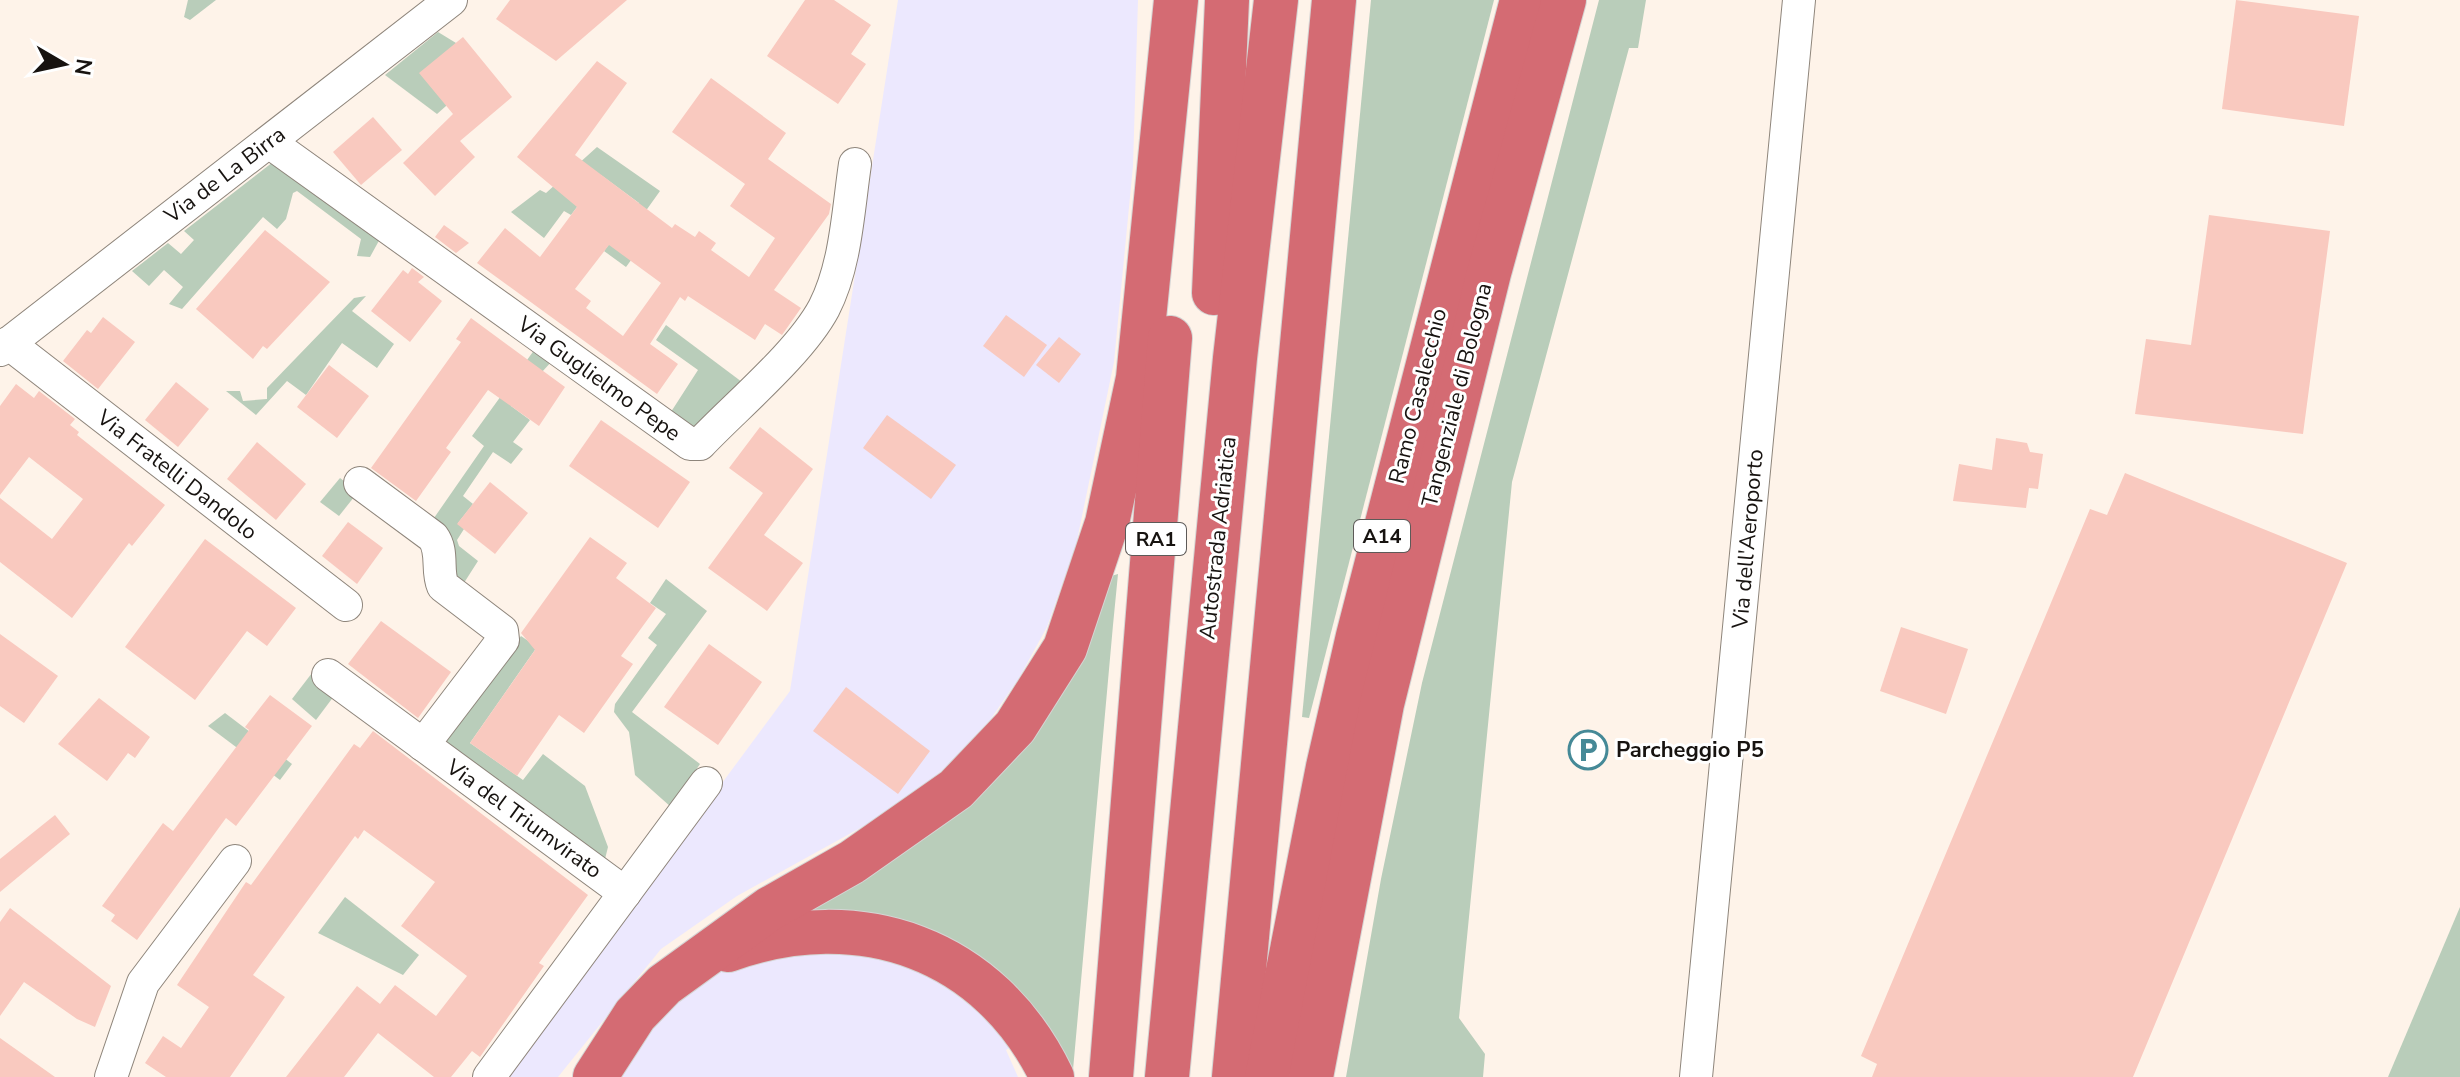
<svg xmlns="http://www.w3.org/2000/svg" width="2460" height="1077" font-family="'Nunito Sans',sans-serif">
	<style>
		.industrial { fill: #ece8fe }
		.green { fill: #b9cdba }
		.building { fill: #f9c9bf; fill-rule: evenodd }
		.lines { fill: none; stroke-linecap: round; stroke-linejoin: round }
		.minor-casing { stroke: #8e857b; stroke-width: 34 }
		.highway-casing { stroke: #d5d5d4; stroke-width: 46 }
		.minor { stroke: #fff; stroke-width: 32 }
		.highway { stroke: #d46b73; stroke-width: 44 }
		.labels { text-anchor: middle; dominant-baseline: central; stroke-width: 6; stroke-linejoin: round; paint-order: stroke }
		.shield { fill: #fff; stroke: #5d5a58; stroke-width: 2 }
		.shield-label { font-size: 20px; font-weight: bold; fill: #171310 }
		.street-label { font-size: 22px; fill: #171310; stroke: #fff }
		.poi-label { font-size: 22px; font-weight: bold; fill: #171310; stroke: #fff; text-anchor: start }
	</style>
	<rect width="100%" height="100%" fill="#fef3e9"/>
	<!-- industrial -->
	<g class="industrial">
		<polygon points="898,0 1138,0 1133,166 1114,362 1076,545 1047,627 1019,678 990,720 944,769 891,811 737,896 661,949 558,1077 505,1077 790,691"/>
		<polygon points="782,950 908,958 1018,1042 1006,1050 1018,1077 621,1077 652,1028 677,1001 725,968"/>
	</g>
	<!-- green -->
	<g class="green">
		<polygon points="188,0 216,0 190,20 184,17"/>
		<polygon points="1371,0 1494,0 1309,718 1302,717"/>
		<polygon points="1599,0 1646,0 1638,48 1629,48 1512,482 1459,1018 1485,1054 1483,1077 1346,1077 1381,879 1422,683"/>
		<polygon points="438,32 456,43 446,106 437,114 385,75"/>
		<polygon points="597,147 660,191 640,219 654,229 626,267 604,251 639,203 601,175 571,215 564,211 544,238 511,212 540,190 546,193"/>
		<polygon points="273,162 381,237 370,257 357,256 361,239 297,191 293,193 286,219 277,229 263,217 182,309 169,304 183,287 164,270 149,286 132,271 168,243 181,254 194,240 184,231"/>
		<polygon points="366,296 352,311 394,344 377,368 342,343 306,395 287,381 256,415 226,391 240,391 243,401 267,399 267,388 354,298"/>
		<polygon points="666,325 742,382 693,431 669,415 698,370 656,340"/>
		<polygon points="535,349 552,361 511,406 530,420 513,442 523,449 511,464 493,452 463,496 473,504 458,523 464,529 457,540 459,546 478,561 462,586 453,579 453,540 434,523 434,518 484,446 472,436"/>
		<polygon points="340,478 358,492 339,516 320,502"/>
		<polygon points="1118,574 1113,625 1073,1070 1059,1047 814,912 810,905 924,833 1111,576"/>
		<polygon points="666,579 707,611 632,712 700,764 671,807 635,775 629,732 614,712 615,704 657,645 648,638 666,614 650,603"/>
		<polygon points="521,636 537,647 470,743 523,780 543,754 585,786 608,847 604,863 445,745 446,733"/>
		<polygon points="312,673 337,692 316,720 292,699"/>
		<polygon points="225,713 292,764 280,780 208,726"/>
		<polygon points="345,897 419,955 403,975 318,933"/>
		<polygon points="2460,907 2460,1077 2388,1077"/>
	</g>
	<!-- building -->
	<g class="building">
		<polygon points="510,0 627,0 556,61 496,19"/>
		<polygon points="805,0 834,0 871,25 851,54 866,64 838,104 767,56"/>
		<polygon points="2236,0 2359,16 2344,126 2222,109"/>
		<polygon points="463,37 512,97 460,141 475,157 435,196 403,163 453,114 419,73"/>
		<path d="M597,61l30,22 -52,72 97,73 3,-4 20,13 4,-6 17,12 -5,7 38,27 26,-39 -45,-32 15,-22 -73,-52 39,-54 75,55 -18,26 63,45 -2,10 -55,76 27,18 -19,27 -17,-11 -10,16 -67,-44 -3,5 -5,-4 -30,47 28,20 -21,30 -180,-131 28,-35 35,29 37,-50 -60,-50zM609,245l52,38 -38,53 -37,-28 5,-7 -16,-12z"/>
		<polygon points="373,117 402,150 361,185 333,152"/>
		<polygon points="2209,215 2330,231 2303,434 2135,414 2146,339 2191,345"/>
		<polygon points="444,225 469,243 456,253 435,237"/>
		<polygon points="265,230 330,282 267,349 263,346 253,359 196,309"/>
		<polygon points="412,268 424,277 418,282 442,301 410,342 371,311 403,270 408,274"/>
		<polygon points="1006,315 1047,345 1024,377 983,346"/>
		<polygon points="103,317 135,342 98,389 63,361 87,330 91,333"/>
		<polygon points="471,318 565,387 539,426 488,390 446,448 451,452 416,501 371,468 461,342 456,339"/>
		<polygon points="1059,337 1081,354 1059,383 1036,365"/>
		<polygon points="329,365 369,396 337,438 297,407"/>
		<polygon points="176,382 209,409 178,447 145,420"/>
		<polygon points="16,384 34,398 39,391 75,419 70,425 79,432 77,435 165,505 132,546 129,543 72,618 0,562 0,498 52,539 83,499 29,457 0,495 0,406"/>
		<polygon points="887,415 956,465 931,499 863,448"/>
		<polygon points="601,420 690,482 658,528 569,466"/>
		<polygon points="760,427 813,469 764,535 803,563 767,611 708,568 763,493 729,468"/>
		<polygon points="1996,438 2027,443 2030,452 2043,454 2038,489 2029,488 2026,508 1953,501 1959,464 1992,470"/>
		<polygon points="257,442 306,484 276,520 227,479"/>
		<polygon points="2125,473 2347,563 2133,1077 1872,1077 1877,1064 1861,1056 2048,610 2090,509 2107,515"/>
		<polygon points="490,482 528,513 495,554 457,524"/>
		<polygon points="348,522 383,548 357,584 322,556"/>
		<polygon points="590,537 627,563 616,578 656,608 621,656 633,664 584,733 559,715 517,776 470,743 535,650 521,633"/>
		<polygon points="205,539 296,608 267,646 247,631 195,700 125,647"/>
		<polygon points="381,621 451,672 418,718 348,664"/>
		<polygon points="1901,627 1968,649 1946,714 1880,691"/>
		<polygon points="0,634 58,676 24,723 0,706"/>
		<polygon points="709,644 762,682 718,745 664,707"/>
		<polygon points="846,687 930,751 898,794 813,731"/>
		<polygon points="270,695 312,726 236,826 226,818 137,940 111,921 115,915 102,906 163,823 173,831 249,730 245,727"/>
		<polygon points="99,698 150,737 135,758 128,753 107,781 58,744"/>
		<polygon points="373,731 588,895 539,963 544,966 480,1057 472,1051 451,1077 434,1077 378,1033 344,1077 286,1077 357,986 380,1004 395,985 436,1016 467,976 401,926 435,882 364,830 358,839 355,836 253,975 285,997 230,1077 166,1077 145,1063 163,1036 181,1048 209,1007 177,985 246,882 251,885 354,744 360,748"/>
		<polygon points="55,815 70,834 0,892 0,859"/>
		<polygon points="10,908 111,986 95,1027 77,1019 24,982 0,1016 0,922"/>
		<polygon points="0,1038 55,1077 0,1077"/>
	</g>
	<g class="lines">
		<defs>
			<g id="minor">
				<path d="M269,142l421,302h10c36,-38 100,-91 124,-136 22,-43 24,-97 31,-144"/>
				<polyline points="8,343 346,605"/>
				<polyline points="0,350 451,0"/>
				<path d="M360,483l73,54c11,15 3,33 10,49l59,45 1,9 -80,105"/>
				<polyline points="328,675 625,893"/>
				<polyline points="111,1077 143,983 235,861"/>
				<polyline points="489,1077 706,783"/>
				<polyline points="1696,1077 1799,0"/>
			</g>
			<g id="highway">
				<polyline points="1214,293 1227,0"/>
				<path d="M728,950c132,-47 262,-2 324,127"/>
				<polyline points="595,1077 635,1015 664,985 769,909 852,862 956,789 1015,727 1065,648 1107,523 1138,378 1176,0"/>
				<polyline points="1111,1077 1170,338"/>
				<polyline points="1167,1077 1235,358 1276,0"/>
				<polyline points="1234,1077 1334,0"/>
				<polyline points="1267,1077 1328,767 1358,636 1522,0"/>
				<polyline points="1311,1077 1382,704 1489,273 1564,0"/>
			</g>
		</defs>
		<!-- minor casing -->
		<use href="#minor" class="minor-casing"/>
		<!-- highway casing -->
		<use href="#highway" class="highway-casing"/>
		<!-- minor -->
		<use href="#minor" class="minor"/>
		<!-- highway -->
		<use href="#highway" class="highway"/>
	</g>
	<!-- icons -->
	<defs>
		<symbol id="parking-ring" viewBox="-11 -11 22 22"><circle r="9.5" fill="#fff" stroke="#458997" stroke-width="1.5"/><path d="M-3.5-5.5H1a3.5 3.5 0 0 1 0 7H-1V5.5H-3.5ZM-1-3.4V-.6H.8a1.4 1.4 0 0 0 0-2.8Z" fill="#458997"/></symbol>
	</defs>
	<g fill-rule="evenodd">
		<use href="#parking-ring" x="1566" y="728" width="44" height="44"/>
	</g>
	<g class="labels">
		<!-- shield labels -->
		<g class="shield">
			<rect x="1354" y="520" width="56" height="32" rx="6"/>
			<rect x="1126" y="523" width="60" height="32" rx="6"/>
		</g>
		<g class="shield-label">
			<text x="1382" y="536">A14</text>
			<text x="1156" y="539">RA1</text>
		</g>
		<!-- street labels -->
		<g class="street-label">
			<text transform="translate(225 175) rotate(-37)">Via de La Birra</text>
			<text transform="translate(599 379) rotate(36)">Via Guglielmo Pepe</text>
			<text transform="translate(1457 395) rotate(-76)">Tangenziale di Bologna</text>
			<text transform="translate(1418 396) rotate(-76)">Ramo Casalecchio</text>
			<text transform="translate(177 475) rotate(38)">Via Fratelli Dandolo</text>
			<text transform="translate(1218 538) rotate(-84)">Autostrada Adriatica</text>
			<text transform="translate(1748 539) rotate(-85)">Via dell'Aeroporto</text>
			<text transform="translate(524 819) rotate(36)">Via del Triumvirato</text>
		</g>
		<!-- poi labels -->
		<g class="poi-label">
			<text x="1616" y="750">Parcheggio P5</text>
		</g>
	</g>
	<!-- north arrow -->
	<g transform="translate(64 64) rotate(99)" stroke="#ffffff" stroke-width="6" paint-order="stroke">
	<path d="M0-6L14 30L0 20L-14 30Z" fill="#171310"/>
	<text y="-12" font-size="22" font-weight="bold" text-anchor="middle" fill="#171310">N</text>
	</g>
</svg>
